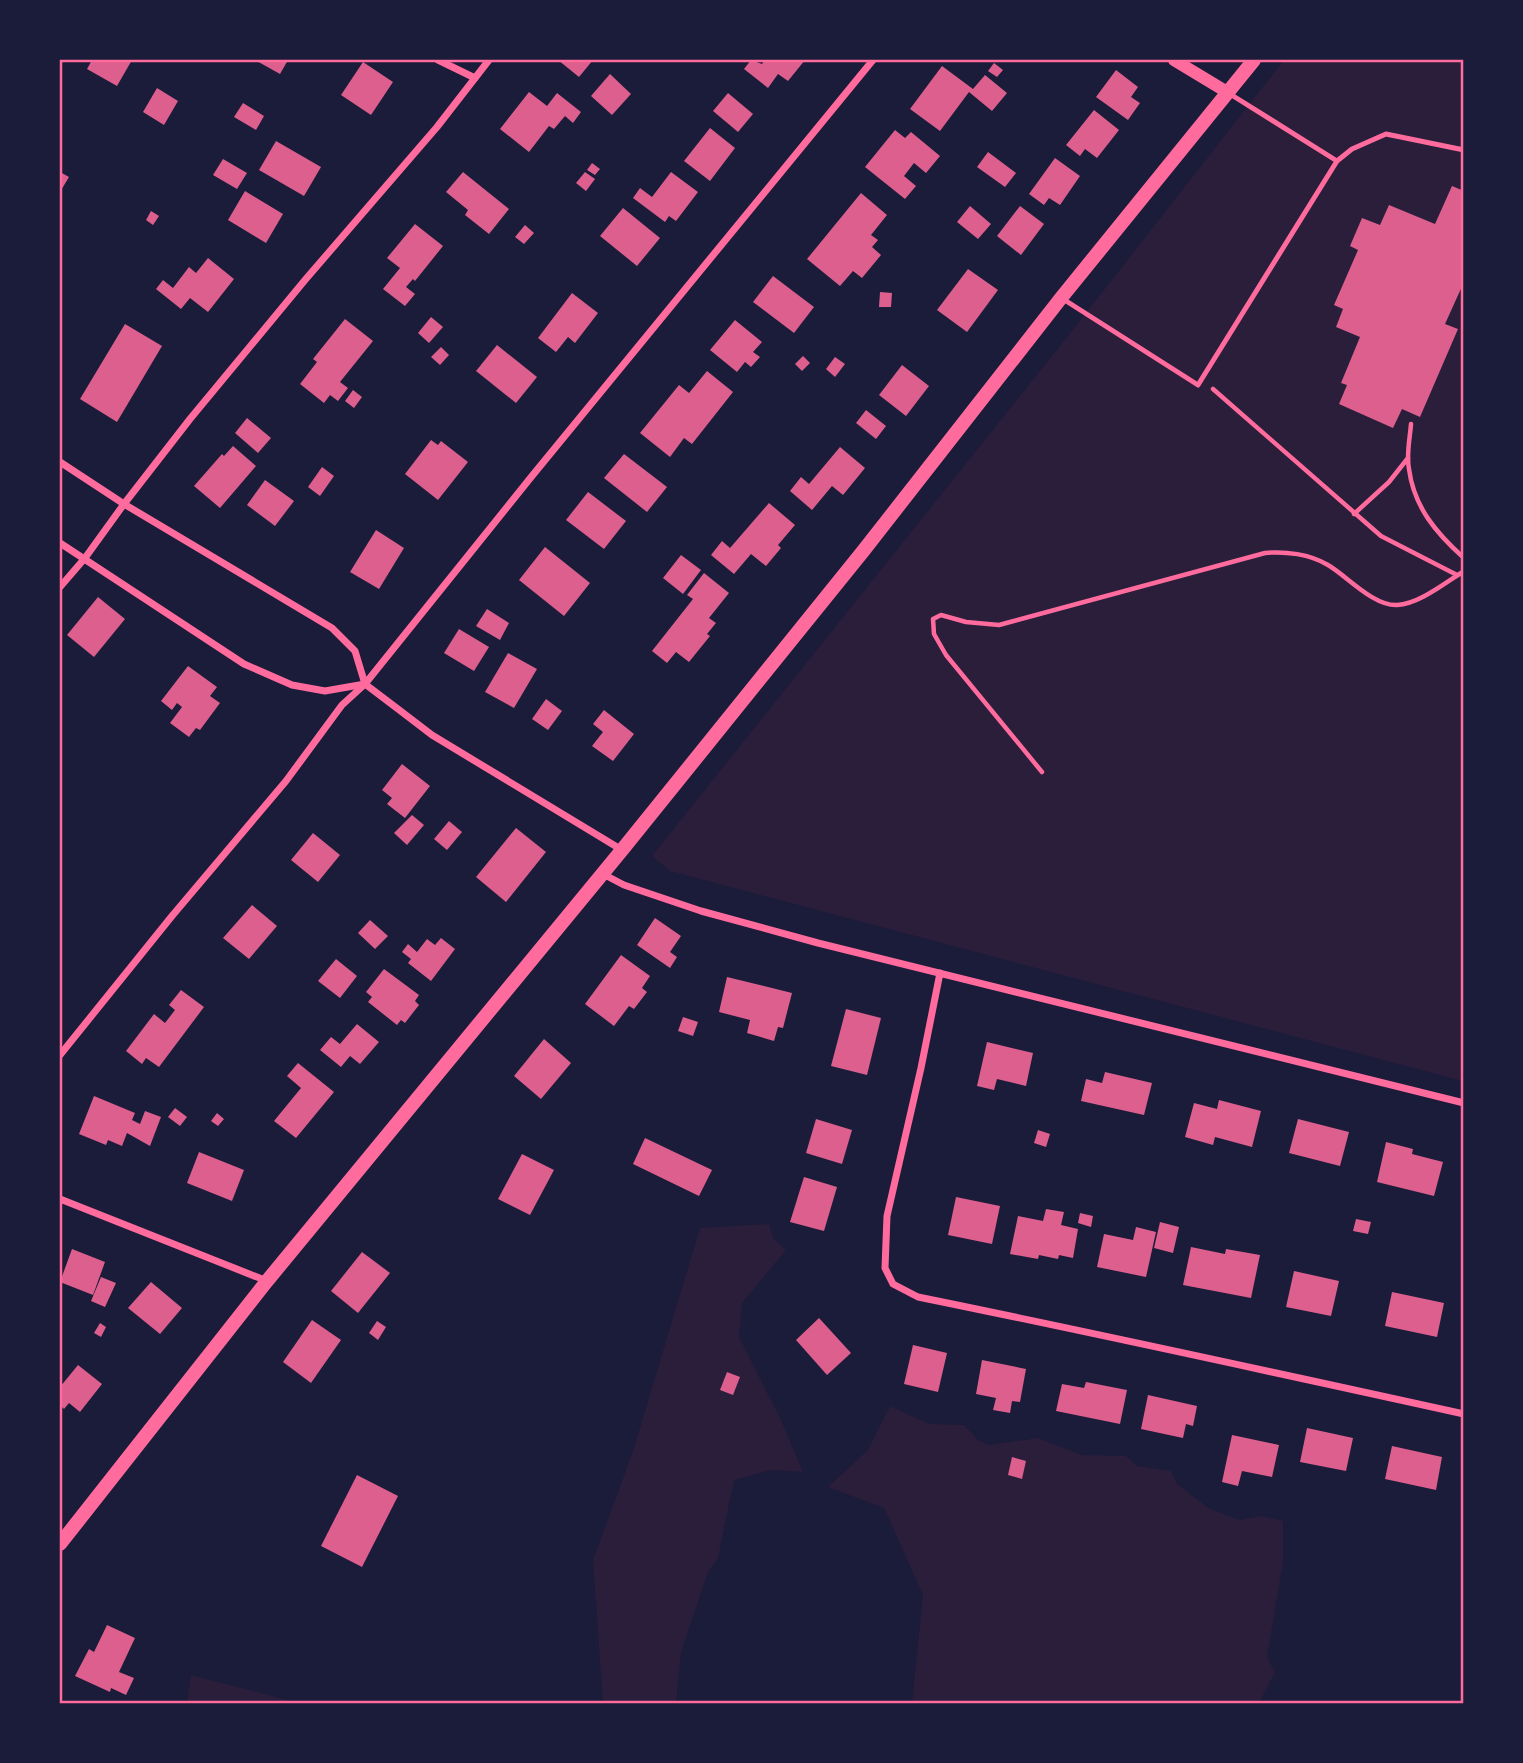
<svg xmlns="http://www.w3.org/2000/svg" width="1523" height="1763" font-family="'Alegreya Sans',sans-serif">
	<style>
		.green { fill: #2a1e3b }
		.building { fill: #dd5f8e }
		.lines { fill: none; stroke-linecap: round; stroke-linejoin: round }
		.path { stroke: #ff6b9d; stroke-width: 4.5 }
		.service { stroke: #ff6b9d; stroke-width: 5 }
		.minor { stroke: #ff6b9d; stroke-width: 7 }
		.tertiary { stroke: #ff6b9d; stroke-width: 12 }
		.secondary { stroke: #ff6b9d; stroke-width: 14 }
		.neatline { fill: none; stroke: #ff6b9d; stroke-width: 2.5 }
	</style>
	<rect width="100%" height="100%" fill="#1b1b3a"/>
	<!-- green -->
	<g class="green">
		<polygon points="1284,60 1463,60 1463,1081 670,871 652,856 1068,336"/>
		<polygon points="769,1224 773,1238 786,1250 742,1303 739,1337 781,1420 803,1472 770,1470 734,1480 718,1558 708,1572 681,1652 676,1703 603,1703 593,1560 633,1451 700,1228"/>
		<polygon points="890,1406 929,1424 964,1425 978,1440 989,1445 1038,1438 1082,1455 1126,1456 1137,1466 1171,1471 1177,1484 1210,1509 1240,1520 1261,1516 1283,1521 1283,1562 1267,1657 1275,1672 1259,1703 912,1703 923,1595 884,1508 828,1487 868,1450"/>
		<polygon points="191,1675 299,1703 187,1703"/>
	</g>
	<!-- building -->
	<g class="building">
		<polygon points="92,60 132,60 117,86 87,69"/>
		<polygon points="255,60 288,60 280,74"/>
		<polygon points="558,60 593,60 579,77"/>
		<polygon points="751,60 762,64 765,60 805,60 788,81 778,74 768,88 744,69"/>
		<polygon points="363,62 393,82 371,115 341,95"/>
		<polygon points="994,63 1003,70 997,77 988,71"/>
		<polygon points="942,66 973,89 985,75 1007,93 992,111 969,92 940,131 910,109"/>
		<polygon points="1116,70 1138,87 1131,97 1140,103 1128,120 1096,97"/>
		<polygon points="610,74 631,94 612,115 591,96"/>
		<polygon points="157,88 178,101 164,125 143,112"/>
		<polygon points="529,92 547,106 557,93 581,112 573,123 565,116 554,129 549,126 529,152 500,129"/>
		<polygon points="728,93 753,114 738,132 713,111"/>
		<polygon points="243,103 264,116 256,130 234,117"/>
		<polygon points="1094,110 1119,130 1097,158 1085,149 1080,156 1066,145"/>
		<polygon points="710,128 735,148 710,181 684,161"/>
		<polygon points="895,130 905,138 911,132 940,156 926,173 914,163 904,176 916,186 905,199 865,167"/>
		<polygon points="276,141 321,167 304,196 259,170"/>
		<polygon points="988,152 1016,173 1005,187 977,167"/>
		<polygon points="1055,158 1080,176 1060,205 1049,198 1044,205 1029,194"/>
		<polygon points="223,159 247,173 237,189 213,175"/>
		<polygon points="592,163 600,169 595,175 587,170"/>
		<polygon points="60,172 69,177 60,192"/>
		<polygon points="463,172 509,209 489,234 465,215 468,210 446,192"/>
		<polygon points="585,172 595,179 586,191 576,183"/>
		<polygon points="671,172 698,192 676,221 669,216 665,222 633,198 640,188 652,197"/>
		<polygon points="1452,186 1464,191 1464,282 1445,324 1458,329 1420,417 1402,409 1393,428 1339,404 1347,385 1341,383 1360,337 1336,327 1343,309 1334,305 1358,250 1350,246 1362,218 1380,225 1389,205 1435,224"/>
		<polygon points="245,191 283,214 266,243 228,220"/>
		<polygon points="861,193 887,215 871,235 878,240 872,247 881,255 862,278 853,271 840,286 807,259"/>
		<polygon points="970,206 991,224 978,239 957,222"/>
		<polygon points="1020,206 1044,224 1021,255 997,236"/>
		<polygon points="623,208 660,238 637,266 600,236"/>
		<polygon points="151,211 159,216 153,225 146,220"/>
		<polygon points="415,224 443,246 415,281 413,279 406,287 415,294 405,306 383,289 400,268 387,258"/>
		<polygon points="525,225 534,233 524,244 515,237"/>
		<polygon points="208,258 234,279 208,312 190,298 181,309 156,289 163,280 173,288 189,267 196,273"/>
		<polygon points="968,269 998,290 967,332 937,310"/>
		<polygon points="773,276 814,307 794,333 753,302"/>
		<polygon points="880,292 892,293 891,307 879,307"/>
		<polygon points="572,293 598,313 575,343 568,337 556,352 538,338"/>
		<polygon points="431,317 443,327 429,343 418,333"/>
		<polygon points="345,319 373,341 340,382 348,388 338,401 330,395 324,403 300,384 317,362 313,359"/>
		<polygon points="735,320 762,342 753,352 760,357 751,367 745,362 737,372 710,350"/>
		<polygon points="125,324 162,346 117,422 80,399"/>
		<polygon points="497,345 537,377 516,403 476,371"/>
		<polygon points="441,347 449,355 440,365 431,357"/>
		<polygon points="803,356 810,363 802,371 795,364"/>
		<polygon points="835,357 845,364 835,377 826,369"/>
		<polygon points="902,365 929,386 906,416 879,395"/>
		<polygon points="707,371 733,392 692,444 684,438 670,457 640,433 679,385 689,393"/>
		<polygon points="353,390 362,397 354,408 345,401"/>
		<polygon points="866,410 886,426 876,439 856,423"/>
		<polygon points="247,418 271,438 258,453 235,433"/>
		<polygon points="431,440 438,445 441,441 468,462 438,500 405,474"/>
		<polygon points="233,446 256,466 220,508 194,486 222,454 224,456"/>
		<polygon points="840,447 865,468 843,495 832,486 812,510 790,491 801,477 809,484"/>
		<polygon points="624,454 667,487 647,512 604,478"/>
		<polygon points="322,467 334,476 320,496 308,487"/>
		<polygon points="265,480 294,501 275,526 247,505"/>
		<polygon points="588,492 626,521 604,549 566,520"/>
		<polygon points="769,503 795,525 778,545 781,548 766,566 751,554 734,574 711,555 722,541 730,548"/>
		<polygon points="376,530 404,548 379,589 350,572"/>
		<polygon points="545,547 590,583 564,616 519,580"/>
		<polygon points="681,555 701,570 683,594 663,578"/>
		<polygon points="704,573 729,593 709,618 716,623 707,634 710,636 689,662 676,652 667,663 652,651 693,599 687,595"/>
		<polygon points="98,597 125,619 94,657 67,635"/>
		<polygon points="487,609 509,623 500,640 476,626"/>
		<polygon points="459,629 489,647 474,671 444,653"/>
		<polygon points="508,653 537,669 514,708 485,692"/>
		<polygon points="188,666 217,687 210,696 220,703 200,730 196,728 189,737 170,723 182,707 177,703 172,710 161,701"/>
		<polygon points="546,699 562,711 548,730 532,719"/>
		<polygon points="604,710 634,734 613,761 592,746 603,732 593,724"/>
		<polygon points="402,764 430,786 405,818 387,804 392,798 382,790"/>
		<polygon points="412,815 424,825 407,845 394,833"/>
		<polygon points="449,821 462,832 447,850 434,839"/>
		<polygon points="516,828 546,852 506,902 476,877"/>
		<polygon points="313,833 340,855 318,882 291,860"/>
		<polygon points="252,905 277,926 249,959 223,938"/>
		<polygon points="655,918 681,936 670,952 677,957 670,968 637,945"/>
		<polygon points="370,920 388,936 375,949 358,933"/>
		<polygon points="441,938 455,949 431,981 408,963 411,959 402,952 408,944 417,952 427,939 435,945"/>
		<polygon points="621,955 650,976 642,988 647,992 634,1009 629,1006 614,1026 585,1004"/>
		<polygon points="336,959 357,976 340,998 318,981"/>
		<polygon points="384,969 419,995 415,1001 419,1005 405,1023 401,1020 397,1025 368,1002 372,997 366,992"/>
		<polygon points="727,977 792,993 783,1028 778,1027 774,1041 747,1033 750,1020 719,1012"/>
		<polygon points="181,990 204,1007 159,1067 146,1058 142,1064 126,1051 154,1014 165,1023 175,1010 169,1005"/>
		<polygon points="846,1009 881,1018 867,1075 831,1066"/>
		<polygon points="683,1017 698,1022 693,1036 678,1031"/>
		<polygon points="357,1024 379,1042 360,1064 350,1056 341,1067 320,1050 331,1037 340,1044"/>
		<polygon points="544,1039 571,1063 541,1099 514,1076"/>
		<polygon points="987,1042 1033,1053 1026,1086 997,1079 994,1090 977,1086"/>
		<polygon points="298,1063 334,1092 296,1138 274,1121 301,1088 287,1076"/>
		<polygon points="1105,1072 1152,1083 1144,1115 1081,1101 1086,1079 1102,1083"/>
		<polygon points="94,1096 135,1113 132,1120 140,1124 145,1111 161,1117 150,1146 127,1133 122,1146 108,1140 106,1145 79,1134"/>
		<polygon points="1219,1100 1261,1111 1252,1147 1215,1137 1213,1145 1185,1137 1194,1103 1217,1109"/>
		<polygon points="175,1108 187,1117 180,1126 168,1117"/>
		<polygon points="217,1113 224,1119 218,1126 211,1121"/>
		<polygon points="816,1119 852,1130 842,1164 806,1153"/>
		<polygon points="1298,1119 1349,1132 1340,1166 1289,1153"/>
		<polygon points="1038,1130 1050,1134 1046,1147 1034,1143"/>
		<polygon points="645,1138 712,1170 699,1196 633,1164"/>
		<polygon points="1386,1142 1413,1149 1412,1154 1443,1162 1434,1196 1377,1182"/>
		<polygon points="199,1152 244,1170 232,1201 187,1183"/>
		<polygon points="522,1154 554,1170 530,1215 498,1199"/>
		<polygon points="804,1177 837,1187 824,1231 790,1222"/>
		<polygon points="956,1197 1000,1206 992,1244 948,1235"/>
		<polygon points="1046,1209 1064,1212 1061,1225 1078,1229 1073,1258 1059,1255 1058,1259 1039,1255 1038,1259 1010,1254 1018,1216 1043,1221"/>
		<polygon points="1080,1213 1093,1216 1091,1227 1078,1223"/>
		<polygon points="1356,1219 1371,1222 1368,1234 1353,1231"/>
		<polygon points="1160,1222 1179,1227 1173,1253 1154,1248"/>
		<polygon points="1136,1227 1156,1232 1146,1277 1097,1267 1104,1234 1133,1240"/>
		<polygon points="1191,1247 1225,1254 1226,1249 1260,1255 1251,1298 1183,1285"/>
		<polygon points="72,1249 105,1262 93,1295 60,1282"/>
		<polygon points="362,1252 390,1273 358,1313 331,1291"/>
		<polygon points="1294,1271 1339,1281 1331,1316 1286,1307"/>
		<polygon points="101,1277 116,1283 105,1307 91,1301"/>
		<polygon points="151,1282 182,1308 160,1334 128,1308"/>
		<polygon points="1392,1292 1444,1303 1437,1337 1385,1326"/>
		<polygon points="819,1318 851,1353 827,1375 796,1340"/>
		<polygon points="312,1320 341,1340 311,1383 283,1362"/>
		<polygon points="377,1321 386,1327 378,1340 369,1333"/>
		<polygon points="100,1323 106,1327 101,1337 94,1333"/>
		<polygon points="913,1345 947,1353 938,1392 904,1384"/>
		<polygon points="982,1360 1026,1369 1020,1402 1012,1401 1010,1413 993,1410 996,1398 976,1394"/>
		<polygon points="78,1365 102,1384 80,1412 69,1403 64,1409 60,1405 60,1387"/>
		<polygon points="727,1372 740,1377 733,1395 720,1390"/>
		<polygon points="1086,1382 1127,1390 1120,1424 1056,1411 1062,1384 1084,1388"/>
		<polygon points="1148,1395 1197,1406 1193,1426 1186,1424 1183,1438 1141,1429"/>
		<polygon points="1307,1428 1353,1438 1346,1471 1300,1462"/>
		<polygon points="1232,1435 1279,1445 1272,1477 1242,1471 1238,1486 1222,1482"/>
		<polygon points="1392,1446 1442,1457 1436,1490 1385,1479"/>
		<polygon points="1012,1457 1026,1461 1022,1479 1008,1475"/>
		<polygon points="357,1475 398,1496 362,1567 321,1546"/>
		<polygon points="107,1625 135,1638 119,1672 134,1678 126,1695 111,1688 110,1692 75,1676 89,1649 94,1652"/>
	</g>
	<g class="lines">
		<!-- path -->
		<g class="path">
			<polyline points="1213,389 1381,536 1457,575"/>
			<path d="M1411,424c-1,14 -5,31 -2,45 5,38 27,64 55,89"/>
			<polyline points="1354,514 1389,482 1408,458"/>
			<path d="M1042,772l-96,-117 -12,-21 -1,-15 8,-4 25,7 33,3 266,-72c20,-2 45,1 63,12 19,11 45,41 69,40 22,-1 48,-22 67,-34"/>
		</g>
		<!-- service -->
		<g class="service">
			<polyline points="1230,94 1337,161"/>
			<polyline points="1063,299 1198,385 1337,161 1352,149 1386,134 1464,150"/>
		</g>
		<!-- minor -->
		<g class="minor">
			<polyline points="438,60 475,78"/>
			<polyline points="60,462 124,504 332,628 355,651 365,684 398,709 432,735 622,850"/>
			<polyline points="60,543 244,664 292,685 325,691 365,684"/>
			<polyline points="60,587 85,558 124,504 190,419 305,280 437,127 489,60"/>
			<polyline points="603,874 624,885 701,911 818,943 1464,1103"/>
			<path d="M940,973l-19,95 -34,148 -2,52 8,16 25,13c182,37 364,77 546,117"/>
			<polyline points="60,1055 172,916 286,781 342,705 365,684 532,476 873,60"/>
			<polyline points="60,1199 267,1281"/>
		</g>
		<!-- tertiary -->
		<polyline class="tertiary" points="1174,60 1227,92"/>
		<!-- secondary -->
		<polyline class="secondary" points="60,1544 267,1281 622,850 864,550 1061,298 1254,60"/>
	</g>
	<!-- border -->
	<rect width="1523" height="1763" fill="none" stroke="#1b1b3a" stroke-width="122"/>
	<rect x="61" y="61" width="1401" height="1641" class="neatline"/>
</svg>
